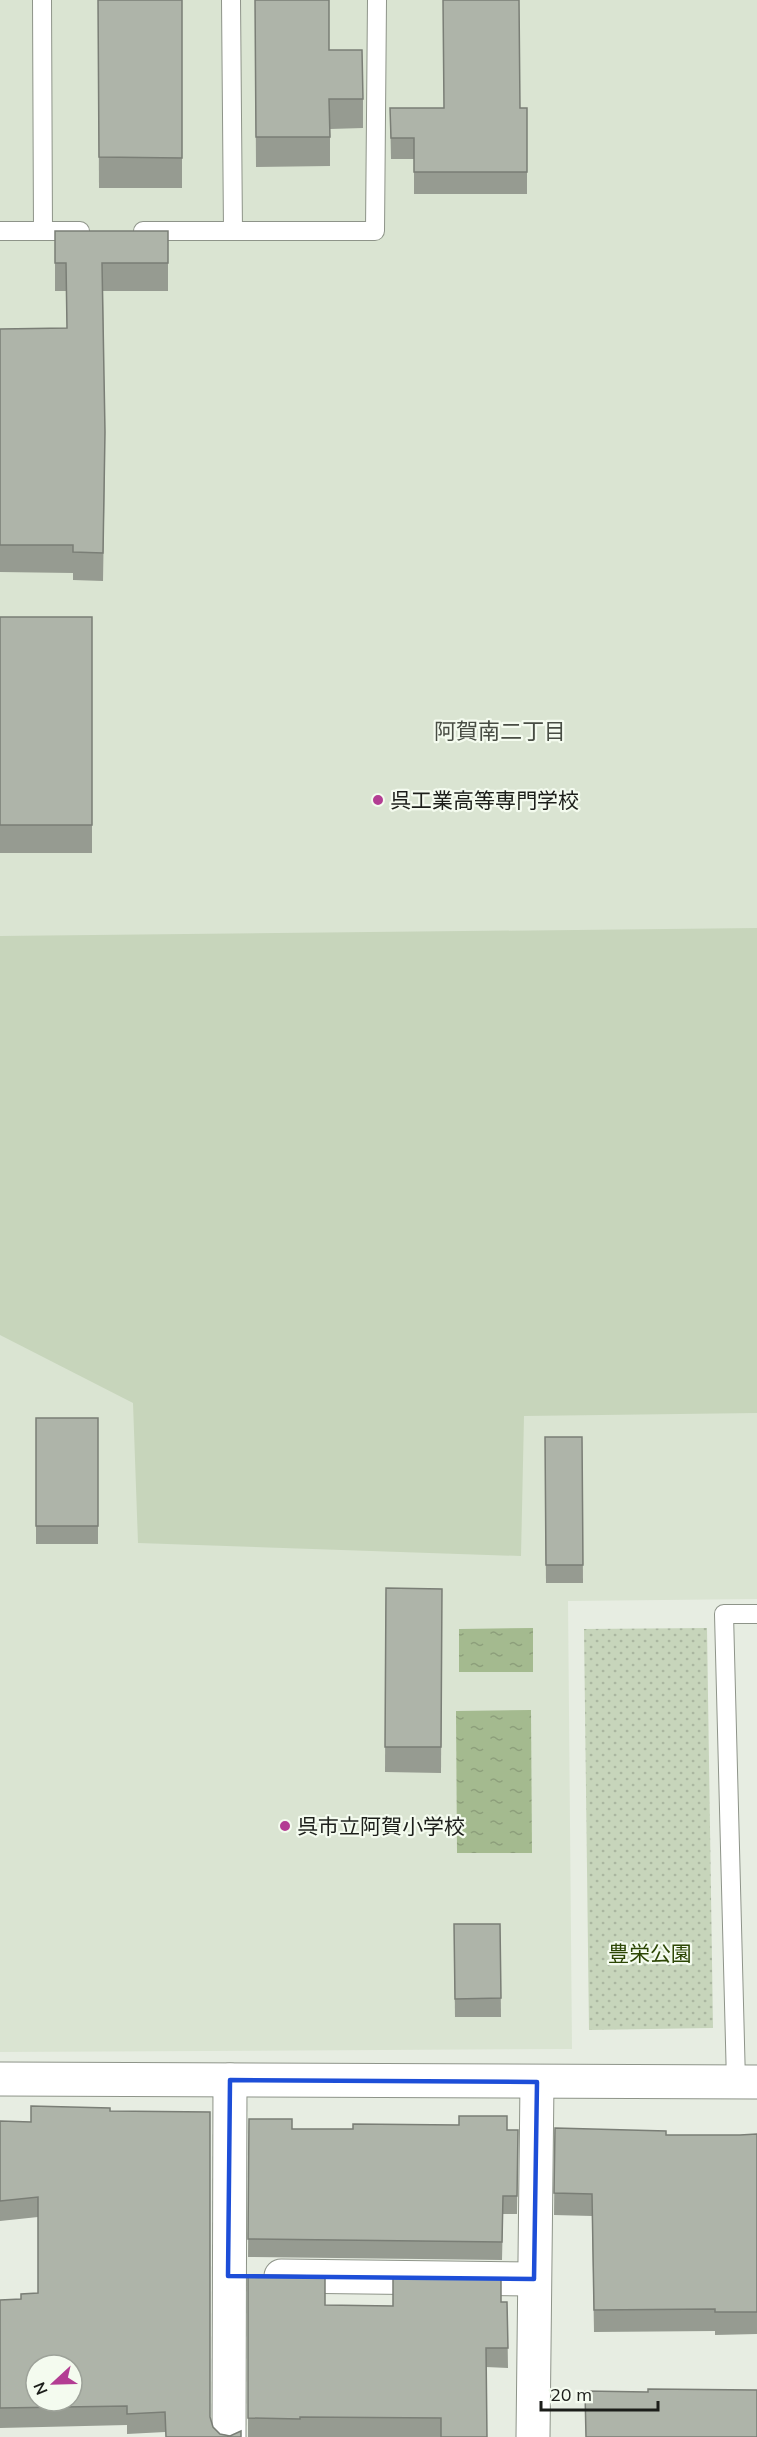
<svg xmlns="http://www.w3.org/2000/svg" width="757" height="2437" font-family="Mulish,'Noto Sans JP',sans-serif">
	<style>
		.built { fill: #dae4d2 }
		.green { fill: url(#green-dots) }
		.pitch { fill: #c7d5bb }
		.water { fill: url(#water-ripples) }
		.lines { fill: none; stroke-linecap: round; stroke-linejoin: round }
		.service-casing { stroke: #8e9489; stroke-width: 20 }
		.minor-casing { stroke: #8e9489; stroke-width: 35 }
		.tertiary-casing { stroke: #8e9489; stroke-width: 35 }
		.service { stroke: #fff; stroke-width: 18 }
		.minor { stroke: #fff; stroke-width: 33 }
		.tertiary { stroke: #fff; stroke-width: 33 }
		.wall { fill: #969b91 }
		.building { fill: #aeb4a9; stroke: #7a7e76; stroke-width: 1.5; fill-rule: evenodd }
		.marked { fill: none; stroke: #1d4ed8; stroke-width: 4.5; stroke-linejoin: round }
		.poi-dot { fill: #b33d93; stroke: #f4fbef; stroke-width: 2 }
		.labels { text-anchor: middle; dominant-baseline: central; stroke-width: 4.5; stroke-linejoin: round; paint-order: stroke }
		.poi-label { font-size: 21px; fill: #1c1e1a; stroke: #f4fbef; text-anchor: start }
		.park-label { font-size: 21px; fill: #2c4604; stroke: #f4fbef }
		.neighbourhood-label { font-size: 22px; fill: #484d44; stroke: #f4fbef }
	</style>
	<defs>
		<pattern id="green-dots" width="8" height="8" patternUnits="userSpaceOnUse" patternTransform="scale(1.5)"><rect width="8" height="8" fill="#c7d5bb"/><path d="M2 2h.1M6 6h.1" fill="none" stroke="#aab6a0" stroke-width="1.8" stroke-linecap="round"/></pattern>
		<pattern id="water-ripples" width="26" height="14" patternUnits="userSpaceOnUse" patternTransform="scale(1.5)"><rect width="26" height="14" fill="#a4ba8f"/><path d="M2 4q2-2 4 0t4 0M15 11q2-2 4 0t4 0" fill="none" stroke="#8d9f7b"/></pattern>
	</defs>
	<rect width="100%" height="100%" fill="#e7ede2"/>
	<!-- built -->
	<polygon class="built" points="0,0 757,0 757,1599 568,1601 572,2049 0,2052"/>
	<!-- green -->
	<polygon class="green" points="707,1628 713,2028 589,2030 584,1629"/>
	<!-- pitch -->
	<polygon class="pitch" points="757,928 757,1413 524,1416 521,1556 138,1543 133,1403 0,1335 0,936"/>
	<!-- water -->
	<g class="water">
		<polygon points="533,1628 533,1672 459,1672 459,1629"/>
		<polygon points="531,1710 532,1853 457,1853 456,1711"/>
	</g>
	<g class="lines">
		<defs>
			<g id="service">
				<polyline points="42,0 43,231"/>
				<polyline points="231,0 233,231"/>
				<polyline points="0,231 80,231"/>
				<polyline points="143,231 375,231 377,0"/>
				<polyline points="736,2082 724,1614 757,1614"/>
			</g>
			<g id="minor">
				<polyline points="281,2276 534,2279"/>
				<polyline points="229,2437 230,2080"/>
				<polyline points="533,2437 537,2082"/>
			</g>
			<polyline id="tertiary" points="0,2079 757,2082"/>
		</defs>
		<!-- service casing -->
		<use href="#service" class="service-casing"/>
		<!-- minor casing -->
		<use href="#minor" class="minor-casing"/>
		<!-- tertiary casing -->
		<use href="#tertiary" class="tertiary-casing"/>
		<!-- service -->
		<use href="#service" class="service"/>
		<!-- minor -->
		<use href="#minor" class="minor"/>
		<!-- tertiary -->
		<use href="#tertiary" class="tertiary"/>
	</g>
	<!-- wall -->
	<g class="wall">
		<polygon points="98,0 182,0 182,188 99,188"/>
		<polygon points="255,0 329,50 363,99 363,128 330,129 330,166 256,167"/>
		<polygon points="390,108 527,108 527,194 414,194 414,159 391,159"/>
		<polygon points="55,231 168,231 168,291 103,291 105,460 103,581 73,580 73,573 0,572 0,329 67,328 66,291 55,291"/>
		<rect x="0" y="617" width="92" height="236"/>
		<rect x="36" y="1418" width="62" height="126"/>
		<polygon points="545,1437 582,1437 583,1583 546,1583"/>
		<polygon points="386,1588 442,1589 441,1773 385,1772"/>
		<polygon points="454,1924 500,1924 501,2017 455,2017"/>
		<polygon points="110,2111 213,2427 220,2434 241,2437 165,2432 127,2434 127,2425 0,2428 0,2300 21,2299 38,2293 38,2217 0,2221 0,2121 31,2122"/>
		<polygon points="249,2119 292,2129 518,2130 517,2214 503,2214 502,2260 248,2257"/>
		<polygon points="555,2128 666,2135 740,2135 757,2134 757,2334 715,2335 715,2331 594,2332 592,2216 554,2215"/>
		<polygon points="248,2275 325,2305 393,2306 507,2302 508,2368 486,2367 487,2437 248,2437"/>
	</g>
	<!-- building -->
	<g class="building">
		<polygon points="98,0 182,0 182,158 99,157"/>
		<polygon points="255,0 329,0 329,50 362,50 363,99 329,99 330,137 256,137"/>
		<polygon points="443,0 519,0 520,108 527,108 527,172 414,172 414,138 391,138 390,108 444,108"/>
		<polygon points="55,231 168,231 168,263 102,263 105,432 103,553 73,552 73,545 0,545 0,329 67,328 66,263 55,263"/>
		<rect x="0" y="617" width="92" height="208"/>
		<rect x="36" y="1418" width="62" height="108"/>
		<polygon points="545,1437 582,1437 583,1565 546,1565"/>
		<polygon points="386,1588 442,1589 441,1747 385,1747"/>
		<polygon points="454,1924 500,1924 501,1998 455,1999"/>
		<path d="M31,2106l79,2v3l100,1v305l3,10 7,7 10,2 11,-5v6h-75l-1,-25 -38,2v-8l-127,2v-108l21,-1v-5l17,-1v-96l-38,4v-80l31,1zM36,2365h36v36h-36z"/>
		<polygon points="459,2116 507,2116 507,2130 518,2130 517,2196 503,2196 502,2242 248,2239 249,2119 292,2119 292,2129 353,2129 353,2124 459,2125"/>
		<polygon points="555,2128 666,2131 666,2135 740,2135 757,2134 757,2312 715,2312 715,2309 594,2310 592,2194 554,2193"/>
		<polygon points="248,2275 325,2276 325,2305 393,2306 393,2277 501,2278 501,2302 507,2302 508,2348 486,2348 487,2437 441,2437 441,2418 300,2417 300,2419 248,2418"/>
		<polygon points="648,2389 757,2390 757,2437 586,2437 585,2391 648,2392"/>
	</g>
	<!-- marked area -->
	<path class="marked" d="M230,2080l307,2 -3,197 -306,-3z"/>
	<!-- markers -->
	<g class="poi-dot">
		<circle cx="378" cy="800" r="6"/>
		<circle cx="285" cy="1826" r="6"/>
	</g>
	<g class="labels">
		<!-- poi labels -->
		<g class="poi-label">
			<text x="390" y="800">呉工業高等専門学校</text>
			<text x="297" y="1826">呉市立阿賀小学校</text>
		</g>
		<!-- park labels -->
		<g class="park-label">
			<text x="650" y="1953">豊栄公園</text>
		</g>
		<!-- neighbourhood labels -->
		<g class="neighbourhood-label">
			<text x="500" y="731">阿賀南二丁目</text>
		</g>
	</g>
	<!-- north arrow -->
	<g transform="translate(54 2383) rotate(248)"><circle r="28" fill="#f4fbef" stroke="#9ea39a" stroke-width="1.5"/>
	<path d="M0-4.5L10 22L0 15L-10 22Z" fill="#b33d93"/>
	<text y="-9" font-size="16" font-weight="bold" text-anchor="middle" fill="#1c1e1a">N</text>
	</g>
	<!-- scale -->
	<path d="M541 2401v9h117v-9" fill="none" stroke="#1c1e1a" stroke-width="3"/>
	<text x="550" y="2401" font-size="18" fill="#1c1e1a" stroke="#f4fbef" stroke-width="4.5" paint-order="stroke">20 m</text>
</svg>
